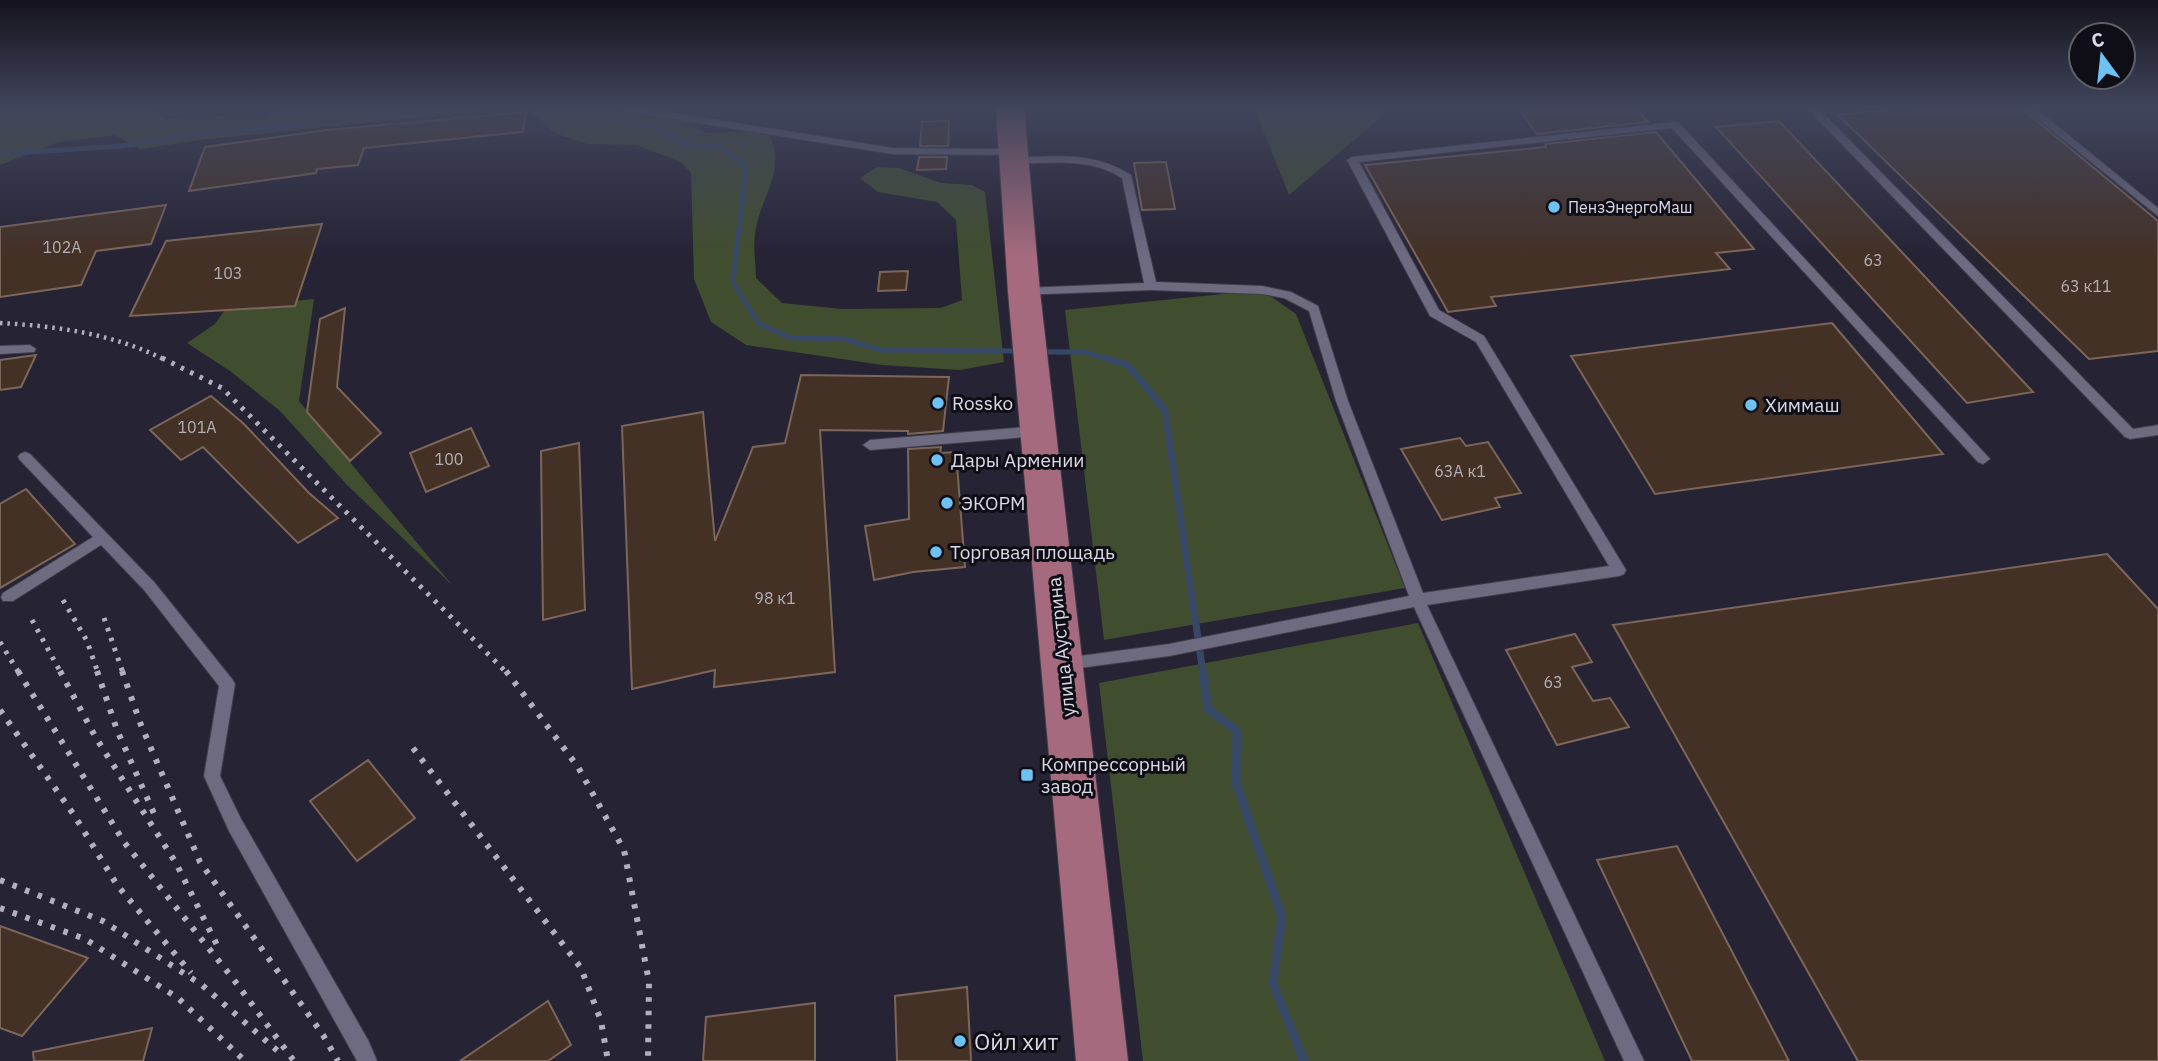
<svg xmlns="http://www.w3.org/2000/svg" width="2158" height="1061" font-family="'IBM Plex Sans',sans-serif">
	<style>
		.green { fill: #404d2f }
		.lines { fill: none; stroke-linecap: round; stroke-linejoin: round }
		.stream-far2 { stroke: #374866; stroke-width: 5 }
		.stream-far1 { stroke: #374866; stroke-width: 7 }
		.stream { stroke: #374866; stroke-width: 9 }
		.building { fill: #443126; stroke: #7c665a; stroke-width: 2 }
		.lane-casing { stroke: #403d4c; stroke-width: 2 }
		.primary-casing { stroke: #403d4c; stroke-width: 2 }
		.lane { fill: #6e6b81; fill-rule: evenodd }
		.primary { fill: #a56a7d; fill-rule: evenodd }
		.rail-far2 { stroke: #b1b0bd; stroke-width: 4.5; stroke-dasharray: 2.5 5; stroke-linecap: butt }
		.rail-far1 { stroke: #b1b0bd; stroke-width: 5; stroke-dasharray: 3.5 7; stroke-linecap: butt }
		.rail { stroke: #b1b0bd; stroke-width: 6; stroke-dasharray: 4.5 9; stroke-linecap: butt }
		.poi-dot { fill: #6dc2f3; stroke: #0f0e16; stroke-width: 2.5 }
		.labels { text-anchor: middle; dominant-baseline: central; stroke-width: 6; stroke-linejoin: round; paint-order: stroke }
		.far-poi-label { font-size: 16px; fill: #dad9e5; stroke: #0f0e16; text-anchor: start }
		.number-label { font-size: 16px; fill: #b4afb5 }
		.poi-label { font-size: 19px; fill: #dad9e5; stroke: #0f0e16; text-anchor: start }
		.street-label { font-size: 19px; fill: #dad9e5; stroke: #0f0e16 }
		.near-poi-label { font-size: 23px; fill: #dad9e5; stroke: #0f0e16; text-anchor: start }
	</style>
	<rect width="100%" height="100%" fill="#262335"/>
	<!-- green -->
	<g class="green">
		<path d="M0,107h155l-5,4 16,8 54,-3 44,2 26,-11h309l60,11 7,-11h14l-3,6 29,20 61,-3c22,42 -7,64 -12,104 -2,14 1,30 1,44l26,25 60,6 99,-1 21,-8 -6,-80 -19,-18 -59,-10 -18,-14 17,-11 22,1 42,15 31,2 13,7 19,170 -44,8 -78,-5 -136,-20 -35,-23 -17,-43 -3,-106 -10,-11 -44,-17 -49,-1 -34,-11 -28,-26 -318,32 -68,10 -25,-14 -56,7 -59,23z"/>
		<polygon points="1254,107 1393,107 1289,195"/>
		<polygon points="1262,290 1296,314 1405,588 1104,640 1065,310"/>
		<polygon points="314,299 299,401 453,586 347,485 280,411 230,371 187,343 215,324 226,308"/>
		<polygon points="1418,623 1605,1061 1143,1061 1099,683"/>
	</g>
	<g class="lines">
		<!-- stream-far2 -->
		<g class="stream-far2">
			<polyline points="535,107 653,125 682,144 723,148 746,167 733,282 759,324 791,338 845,339 880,350 1022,351"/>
			<polyline points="0,154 122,146 199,134 483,107"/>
			<polyline points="1040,352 1085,352 1110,360"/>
		</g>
		<!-- stream-far1 -->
		<polyline class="stream-far1" points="1104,358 1128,365 1165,410 1203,673"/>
		<!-- stream -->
		<polyline class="stream" points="1203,671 1208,709 1237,731 1236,782 1282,917 1273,983 1304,1061"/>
	</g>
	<!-- building -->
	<g class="building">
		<polygon points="1517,107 1635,107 1648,122 1537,134"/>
		<polygon points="1917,107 2020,107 2158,221 2158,351 2089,359 1838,115"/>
		<polygon points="526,112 523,132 364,148 358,165 317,169 316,173 189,191 205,147 327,130"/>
		<polygon points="949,121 948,146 920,146 922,122"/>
		<polygon points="1779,121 2033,392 1967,403 1716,127"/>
		<polygon points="1656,132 1754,249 1716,253 1730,269 1491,297 1496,306 1448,312 1365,165 1546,147 1545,144"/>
		<polygon points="919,157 947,157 946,169 917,170"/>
		<polygon points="1166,162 1175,209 1142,210 1134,163"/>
		<polygon points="166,205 151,244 96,251 81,285 0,297 0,227"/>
		<polygon points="322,224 295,306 130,316 166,241"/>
		<polygon points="908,271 906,290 878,291 880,272"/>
		<polygon points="345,308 337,387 381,433 350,461 307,412 320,319"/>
		<polygon points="1832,323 1943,454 1655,494 1571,356"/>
		<polygon points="36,355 21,387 0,390 0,360"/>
		<polygon points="801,375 949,377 943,431 908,434 908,431 820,430 835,672 714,687 715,670 632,689 622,426 703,412 715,541 753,447 785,443"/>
		<polygon points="211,396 244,424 309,493 338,518 298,543 203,447 181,460 150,430"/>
		<polygon points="471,428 489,466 426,492 410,453"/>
		<polygon points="1460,438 1466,446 1488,442 1521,493 1495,498 1500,507 1442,520 1401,449"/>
		<polygon points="579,443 585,610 543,620 541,451"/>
		<polygon points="941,447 940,453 956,452 965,567 913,572 874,580 865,526 909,519 908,449"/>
		<polygon points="26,489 75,544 0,588 0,504"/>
		<polygon points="2107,554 2158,609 2158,1061 1858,1061 1613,625"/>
		<polygon points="1575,634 1592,662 1572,667 1593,701 1610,698 1629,727 1557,745 1506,650"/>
		<polygon points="368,760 415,818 357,861 310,801"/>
		<polygon points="1677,846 1789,1061 1692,1061 1597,860"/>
		<polygon points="0,926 88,958 22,1036 0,1028"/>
		<polygon points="967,987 971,1061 897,1061 895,996"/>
		<polygon points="548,1001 571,1045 548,1061 460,1061"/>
		<polygon points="815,1003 815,1061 703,1061 706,1017"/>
		<polygon points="152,1028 143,1061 34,1061 33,1052"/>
	</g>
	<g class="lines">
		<defs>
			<g id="lane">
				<polygon points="611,107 636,107 893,148 1014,149 1019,152 1014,155 893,154 616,110"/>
				<polygon points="1806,107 1817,107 2133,429 2158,425 2158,435 2130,439 2125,437"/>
				<polygon points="2023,107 2034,107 2158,208 2158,216"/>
				<path d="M1675,122l4,1 311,336 -7,5 -5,-2 -306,-334 -313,34 80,148 45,26 142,234 -2,4 -5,2 -192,29 217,456h-20l-210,-454 -245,49 -104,14 -5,-1 -3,-5 3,-5 5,-1 104,-14 240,-48 -73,-195 -27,-90 -25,-13 -22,-4 -111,-4 -131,5v-6l4,-1 120,-5 -22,-105c-32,-21 -71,-15 -108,-14l-5,-3c7,-5 17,-4 26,-4 34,-2 67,-1 96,18l25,107 106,4 29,6 27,14 30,95 75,192 186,-27 -133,-224 -46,-26 -83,-156 5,-3z"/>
				<polygon points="30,345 36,349 34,352 0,354 0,346"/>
				<polygon points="1038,426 1045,431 1038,436 870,450 863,445 870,440"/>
				<polygon points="25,452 30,454 154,582 232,679 235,684 220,776 241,819 368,1040 377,1061 357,1061 229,831 204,776 219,686 144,590 101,545 13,601 3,601 1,597 3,593 93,537 20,460 18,457 20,454"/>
			</g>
			<polygon id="primary" points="996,107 1024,107 1040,292 1128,1061 1076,1061 1008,292"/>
		</defs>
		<!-- lane casing -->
		<use href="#lane" class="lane-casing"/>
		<!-- primary casing -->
		<use href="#primary" class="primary-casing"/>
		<!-- lane -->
		<use href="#lane" class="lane"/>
		<!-- primary -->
		<use href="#primary" class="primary"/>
		<!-- rail-far2 -->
		<path class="rail-far2" d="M0,323c56,3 115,11 165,37"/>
		<!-- rail-far1 -->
		<g class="rail-far1">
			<polyline points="162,358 222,388 507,673"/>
			<polyline points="63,600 87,641 98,673"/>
			<polyline points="104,618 123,673"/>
			<polyline points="32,620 61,673"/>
			<polyline points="0,642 19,673"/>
		</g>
		<!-- rail -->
		<g class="rail">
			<polyline points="18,671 124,842 234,980 294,1061"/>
			<polyline points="60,671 96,738 176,863 220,951"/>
			<polyline points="97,671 117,730 156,818"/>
			<polyline points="122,671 141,725 200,862 323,1035 338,1061"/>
			<polyline points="506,671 578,767 624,850 649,982 648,1061"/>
			<polyline points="0,710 74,815 117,885 191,973"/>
			<polyline points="413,748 581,968 601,1021 608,1061"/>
			<polyline points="0,880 103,921 202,985 280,1053"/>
			<polyline points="0,908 85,939 178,998 245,1061"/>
		</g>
	</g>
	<!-- sky -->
	<linearGradient id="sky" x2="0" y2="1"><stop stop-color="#15131d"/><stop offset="0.42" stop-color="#41455c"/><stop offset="1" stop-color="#41455c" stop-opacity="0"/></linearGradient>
	<rect width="2158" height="256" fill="url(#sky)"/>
	<!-- markers -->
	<g class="poi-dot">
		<circle cx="1554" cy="207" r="7"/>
		<circle cx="938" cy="403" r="7"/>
		<circle cx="1751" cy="405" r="7"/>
		<circle cx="937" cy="460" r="7"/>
		<circle cx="947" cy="503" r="7"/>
		<circle cx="936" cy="552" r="7"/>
		<rect x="1020" y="768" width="14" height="14" rx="3.5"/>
		<circle cx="960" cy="1041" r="7"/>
	</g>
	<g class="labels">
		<!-- far-poi labels -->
		<g class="far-poi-label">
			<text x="1568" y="207">ПензЭнергоМаш</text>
		</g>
		<!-- number labels -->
		<g class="number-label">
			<text x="62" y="247">102А</text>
			<text x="1873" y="260">63</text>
			<text x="228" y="273">103</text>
			<text x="2086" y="286">63 к11</text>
			<text x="197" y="427">101А</text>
			<text x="449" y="459">100</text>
			<text x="1460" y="471">63А к1</text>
			<text x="775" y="598">98 к1</text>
			<text x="1553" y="682">63</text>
		</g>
		<!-- poi labels -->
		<g class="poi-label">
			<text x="952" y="403">Rossko</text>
			<text x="1765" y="405">Химмаш</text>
			<text x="951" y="460">Дары Армении</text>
			<text x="961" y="503">ЭКОРМ</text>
			<text x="950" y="552">Торговая площадь</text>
			<text x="1041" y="764">Компрессорный<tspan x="1041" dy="22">завод</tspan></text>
		</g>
		<!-- street labels -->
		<g class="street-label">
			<text transform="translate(1061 647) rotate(-96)">улица Аустрина</text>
		</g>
		<!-- near-poi labels -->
		<g class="near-poi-label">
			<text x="974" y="1041">Ойл хит</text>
		</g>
	</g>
	<!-- north arrow -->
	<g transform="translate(2102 56) rotate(345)"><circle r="33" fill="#0f0e16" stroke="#605f69" stroke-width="2"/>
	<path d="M0-5L12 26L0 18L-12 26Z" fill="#6dc2f3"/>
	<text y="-10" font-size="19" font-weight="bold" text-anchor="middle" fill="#dad9e5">С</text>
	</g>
</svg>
